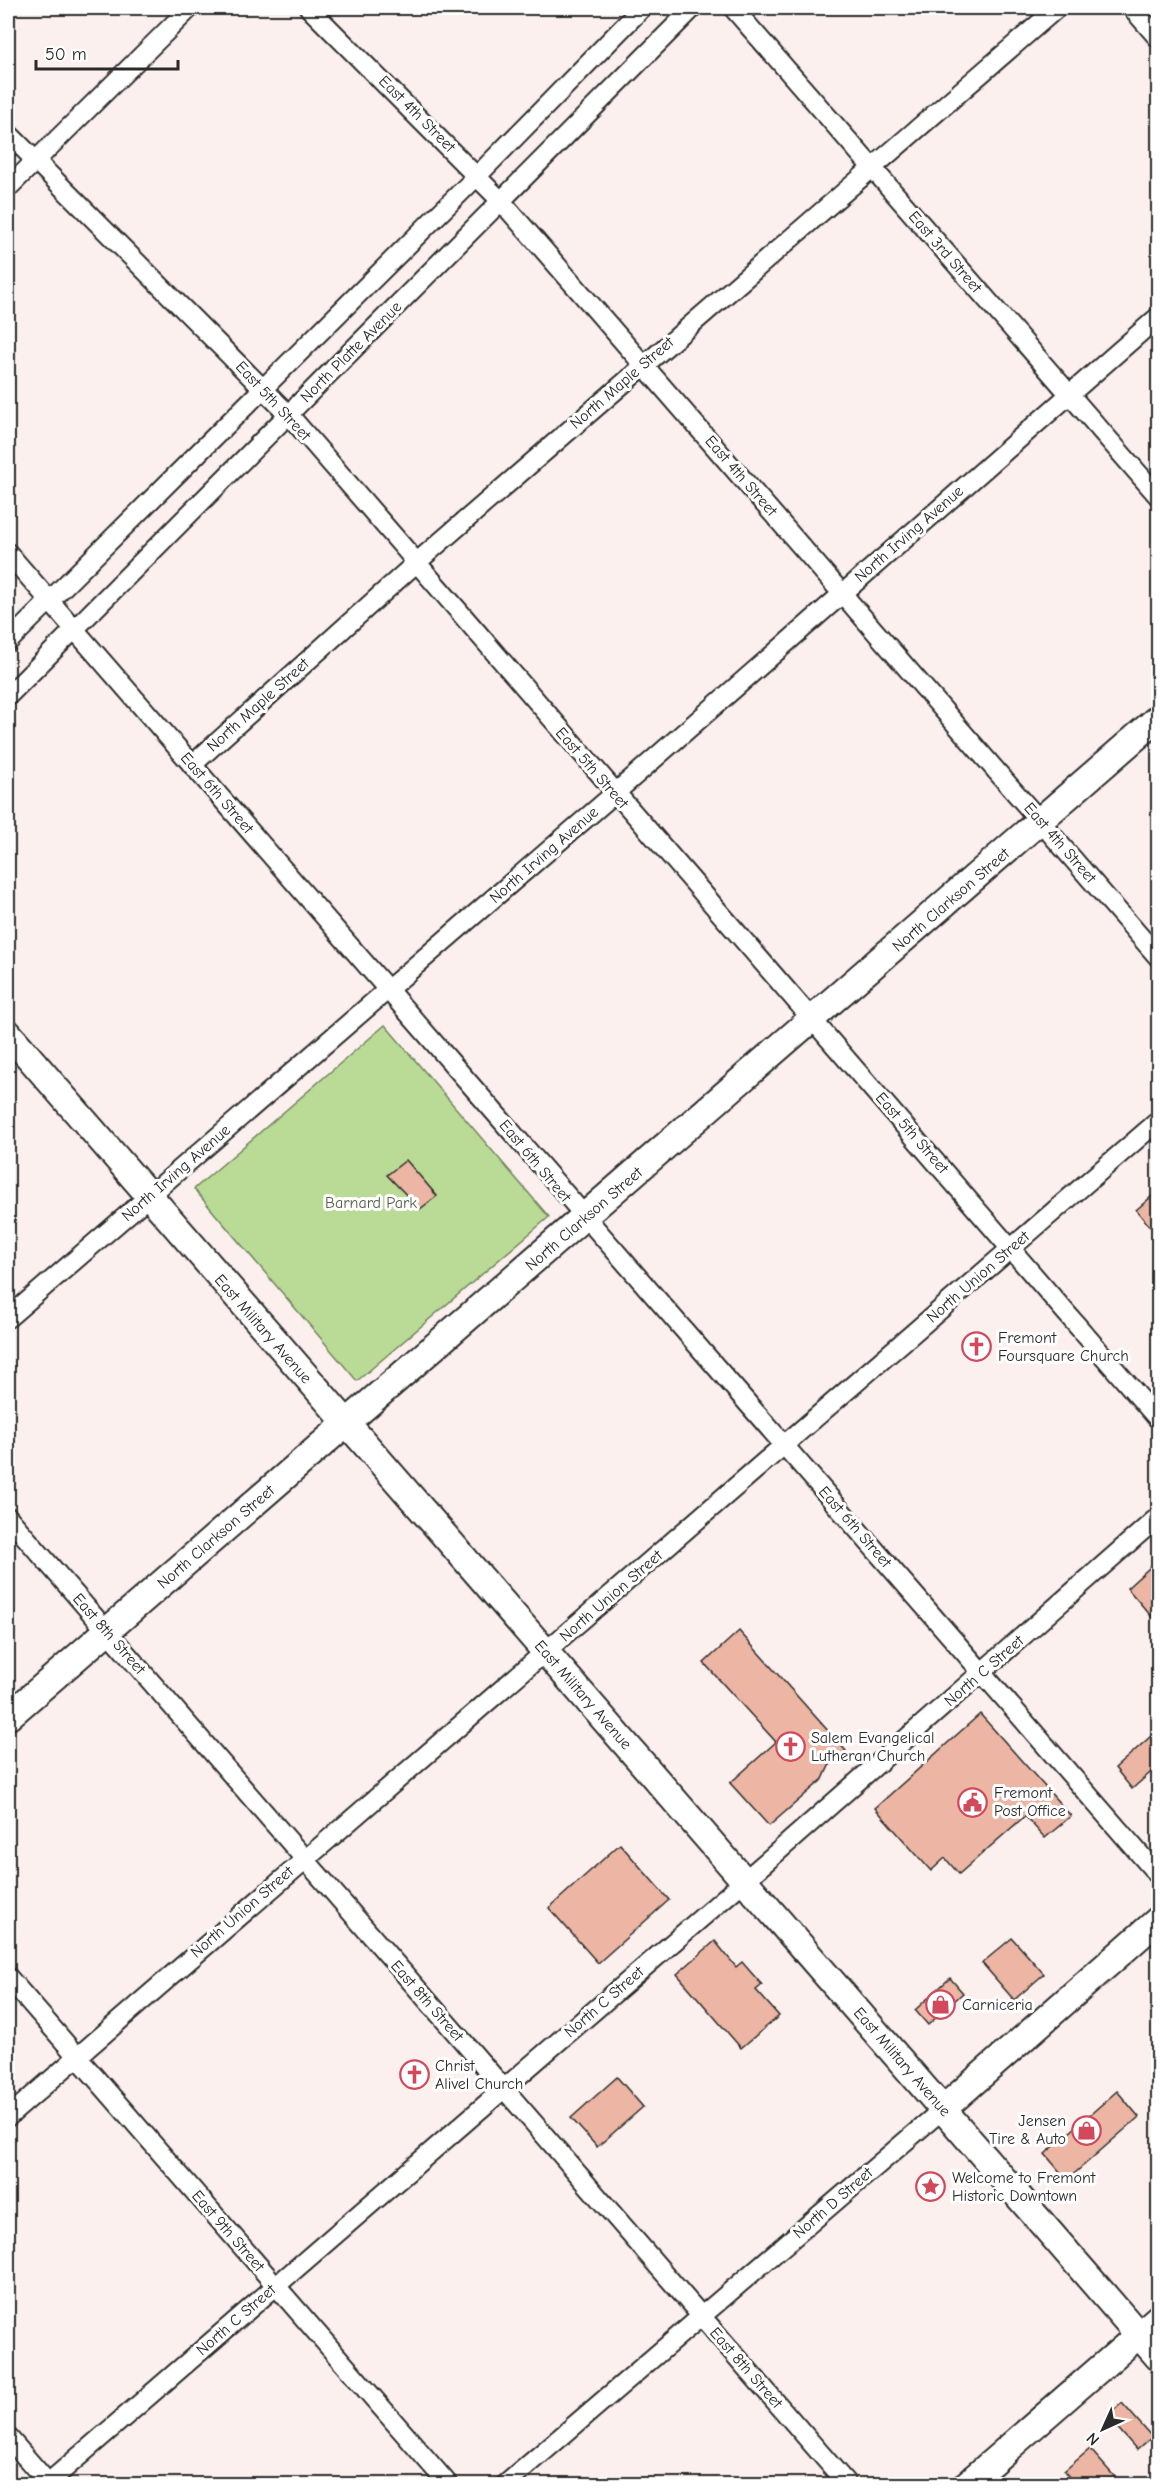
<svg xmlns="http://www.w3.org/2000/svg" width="1166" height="2492" font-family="'Comic Neue',sans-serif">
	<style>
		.green { fill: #badb95; stroke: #728360; stroke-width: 1.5 }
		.building { fill: #edb5a3; stroke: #2b2b2b; stroke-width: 1.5 }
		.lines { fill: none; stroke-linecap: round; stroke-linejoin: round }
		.street-casing { stroke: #2b2b2b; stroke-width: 22 }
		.secondary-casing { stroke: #2b2b2b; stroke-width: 30 }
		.street { stroke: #fff; stroke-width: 18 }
		.secondary { stroke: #fff; stroke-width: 26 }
		.labels { text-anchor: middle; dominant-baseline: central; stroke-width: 6; stroke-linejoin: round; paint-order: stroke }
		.street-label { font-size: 16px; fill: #2b2b2b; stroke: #fff }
		.park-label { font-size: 16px; fill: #56604b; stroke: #fff }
		.poi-label { font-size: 16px; fill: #2b2b2b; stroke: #fff; text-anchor: start }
	</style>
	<rect width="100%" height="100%" fill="#fbf0ed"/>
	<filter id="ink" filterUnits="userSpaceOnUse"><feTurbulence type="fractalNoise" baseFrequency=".0167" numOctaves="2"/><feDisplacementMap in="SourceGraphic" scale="12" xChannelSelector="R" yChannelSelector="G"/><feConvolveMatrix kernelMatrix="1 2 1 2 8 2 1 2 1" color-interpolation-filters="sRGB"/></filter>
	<g filter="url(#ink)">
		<!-- green -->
		<polygon class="green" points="385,1025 549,1217 357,1381 194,1189"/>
		<!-- building -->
		<g class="building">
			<polygon points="406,1160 437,1196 420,1209 387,1175"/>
			<polygon points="1158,1191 1158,1236 1136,1210"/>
			<polygon points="1158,1560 1158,1624 1127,1588"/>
			<polygon points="739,1631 846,1751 829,1766 823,1779 769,1826 730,1783 776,1742 704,1663"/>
			<polygon points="980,1714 1071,1816 1045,1838 1025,1816 959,1874 945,1858 931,1871 875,1808"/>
			<polygon points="1158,1730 1158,1766 1132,1789 1115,1768"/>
			<polygon points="620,1844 669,1900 598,1963 549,1908"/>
			<polygon points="1012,1938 1044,1974 1014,2000 982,1963"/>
			<polygon points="715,1941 736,1967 742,1962 762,1985 756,1990 779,2016 741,2048 677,1974"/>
			<polygon points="950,1978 963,1993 928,2025 915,2010"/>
			<polygon points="617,2077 643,2107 597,2147 571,2118"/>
			<polygon points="1117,2091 1139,2117 1067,2180 1045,2154"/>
			<polygon points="1122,2403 1152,2437 1137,2450 1107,2416"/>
			<polygon points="1090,2449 1121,2484 1075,2484 1064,2471"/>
		</g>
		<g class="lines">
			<defs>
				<g id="street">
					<polyline points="309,8 501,201 1158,957"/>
					<polyline points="733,8 1158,496"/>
					<polyline points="1132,8 1158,38"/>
					<polyline points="8,133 289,415 1158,1419"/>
					<polyline points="8,188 190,8"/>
					<polyline points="8,553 1158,1875"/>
					<polyline points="8,642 478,175 642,8"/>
					<polyline points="8,696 693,8"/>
					<polyline points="192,765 416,563 1057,8"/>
					<polyline points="8,1318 614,794 1158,317"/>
					<polyline points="8,1517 847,2484"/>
					<polyline points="8,1977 448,2484"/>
					<polyline points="8,2117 1158,1121"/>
					<polyline points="8,2437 49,2484"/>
					<polyline points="47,2484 774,1855 1158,1517"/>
					<polyline points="506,2484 943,2109"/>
				</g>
				<g id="secondary">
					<polyline points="8,1033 1158,2357"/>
					<polyline points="8,1717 1158,718"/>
					<polyline points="943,2109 1158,1920"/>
					<polyline points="967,2484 1158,2318"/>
				</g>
			</defs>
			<!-- street casing -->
			<use href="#street" class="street-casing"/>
			<!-- secondary casing -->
			<use href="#secondary" class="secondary-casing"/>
			<!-- street -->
			<use href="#street" class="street"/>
			<!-- secondary -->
			<use href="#secondary" class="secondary"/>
		</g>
	</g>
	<!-- icons -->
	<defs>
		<symbol id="church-ring" viewBox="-11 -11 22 22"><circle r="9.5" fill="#fff" stroke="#d1495b" stroke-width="1.5"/><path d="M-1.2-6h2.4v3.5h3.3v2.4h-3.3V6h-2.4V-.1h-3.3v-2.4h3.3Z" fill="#d1495b"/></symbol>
		<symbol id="civic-ring" viewBox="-11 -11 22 22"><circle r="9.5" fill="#fff" stroke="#d1495b" stroke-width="1.5"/><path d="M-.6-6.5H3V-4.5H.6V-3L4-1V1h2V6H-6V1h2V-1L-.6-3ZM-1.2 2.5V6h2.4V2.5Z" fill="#d1495b"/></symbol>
		<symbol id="shop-ring" viewBox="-11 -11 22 22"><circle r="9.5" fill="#fff" stroke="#d1495b" stroke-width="1.5"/><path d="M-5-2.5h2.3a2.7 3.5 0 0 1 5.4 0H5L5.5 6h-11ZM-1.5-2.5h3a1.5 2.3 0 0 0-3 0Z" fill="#d1495b"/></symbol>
		<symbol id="sight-ring" viewBox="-11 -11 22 22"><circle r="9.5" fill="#fff" stroke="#d1495b" stroke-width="1.5"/><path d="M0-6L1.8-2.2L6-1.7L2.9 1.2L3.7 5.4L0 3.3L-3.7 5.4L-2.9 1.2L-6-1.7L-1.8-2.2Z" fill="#d1495b"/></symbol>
	</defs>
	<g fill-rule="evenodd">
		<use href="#church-ring" x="960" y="1330" width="33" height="33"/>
		<use href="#church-ring" x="774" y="1730" width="33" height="33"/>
		<use href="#civic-ring" x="956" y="1786" width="33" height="33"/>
		<use href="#shop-ring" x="924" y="1988" width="33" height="33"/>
		<use href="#church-ring" x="398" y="2058" width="33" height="33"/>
		<use href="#shop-ring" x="1070" y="2114" width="33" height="33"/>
		<use href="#sight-ring" x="914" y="2170" width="33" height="33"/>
	</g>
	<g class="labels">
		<!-- street labels -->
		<g class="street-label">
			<text transform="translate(417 114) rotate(45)">East 4th Street</text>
			<text transform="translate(945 252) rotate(49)">East 3rd Street</text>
			<text transform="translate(351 352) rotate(-45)">North Platte Avenue</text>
			<text transform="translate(622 383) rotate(-41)">North Maple Street</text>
			<text transform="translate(273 401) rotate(47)">East 5th Street</text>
			<text transform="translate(741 476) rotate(49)">East 4th Street</text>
			<text transform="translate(909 534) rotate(-41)">North Irving Avenue</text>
			<text transform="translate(258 705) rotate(-42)">North Maple Street</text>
			<text transform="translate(592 768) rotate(49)">East 5th Street</text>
			<text transform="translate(217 793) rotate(49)">East 6th Street</text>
			<text transform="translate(1060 843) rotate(49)">East 4th Street</text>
			<text transform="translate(544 855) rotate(-41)">North Irving Avenue</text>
			<text transform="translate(951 900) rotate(-41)">North Clarkson Street</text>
			<text transform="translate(912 1133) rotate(49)">East 5th Street</text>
			<text transform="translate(535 1161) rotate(50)">East 6th Street</text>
			<text transform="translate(176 1173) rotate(-41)">North Irving Avenue</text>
			<text transform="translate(584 1219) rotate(-41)">North Clarkson Street</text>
			<text transform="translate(978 1277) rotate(-41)">North Union Street</text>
			<text transform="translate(263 1329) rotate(49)">East Military Avenue</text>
			<text transform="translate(855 1527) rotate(49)">East 6th Street</text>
			<text transform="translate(216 1537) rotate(-41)">North Clarkson Street</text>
			<text transform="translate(611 1596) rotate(-41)">North Union Street</text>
			<text transform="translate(109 1634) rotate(49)">East 8th Street</text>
			<text transform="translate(984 1671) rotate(-41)">North C Street</text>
			<text transform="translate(583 1695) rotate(49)">East Military Avenue</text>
			<text transform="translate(242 1912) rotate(-41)">North Union Street</text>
			<text transform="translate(427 2001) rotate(49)">East 8th Street</text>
			<text transform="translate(604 2002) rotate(-41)">North C Street</text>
			<text transform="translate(902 2062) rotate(49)">East Military Avenue</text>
			<text transform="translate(833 2203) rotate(-41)">North D Street</text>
			<text transform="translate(228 2231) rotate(49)">East 9th Street</text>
			<text transform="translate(236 2320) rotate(-41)">North C Street</text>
			<text transform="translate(746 2368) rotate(49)">East 8th Street</text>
		</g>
		<!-- park labels -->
		<g class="park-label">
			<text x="371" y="1203">Barnard Park</text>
		</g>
		<!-- poi labels -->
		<g class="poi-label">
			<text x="998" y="1338">Fremont<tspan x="998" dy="18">Foursquare Church</tspan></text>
			<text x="811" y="1738">Salem Evangelical<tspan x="811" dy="18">Lutheran Church</tspan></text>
			<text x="994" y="1793">Fremont<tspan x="994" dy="18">Post Office</tspan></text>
			<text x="962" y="2005">Carniceria</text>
			<text x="435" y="2066">Christ<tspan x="435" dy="18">Alivel Church</tspan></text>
			<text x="1066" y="2121" text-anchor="end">Jensen<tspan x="1066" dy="18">Tire &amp; Auto</tspan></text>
			<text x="952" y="2178">Welcome to Fremont<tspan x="952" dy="18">Historic Downtown</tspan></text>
		</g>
	</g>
	<!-- margin -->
	<rect width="1166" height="2492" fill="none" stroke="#fff" stroke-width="30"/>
	<rect x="15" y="15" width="1136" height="2462" fill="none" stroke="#2b2b2b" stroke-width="2" filter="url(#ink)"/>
	<!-- north arrow -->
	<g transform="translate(1103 2429) rotate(225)" stroke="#ffffff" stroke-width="4.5" paint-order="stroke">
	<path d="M0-4.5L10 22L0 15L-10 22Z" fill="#2b2b2b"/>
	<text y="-9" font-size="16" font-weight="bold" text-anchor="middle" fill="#2b2b2b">N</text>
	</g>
	<!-- scale -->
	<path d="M36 60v9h142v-9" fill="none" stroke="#2b2b2b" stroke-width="3"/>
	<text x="45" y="60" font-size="18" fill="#2b2b2b" stroke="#ffffff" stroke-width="4.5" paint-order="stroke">50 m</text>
</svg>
